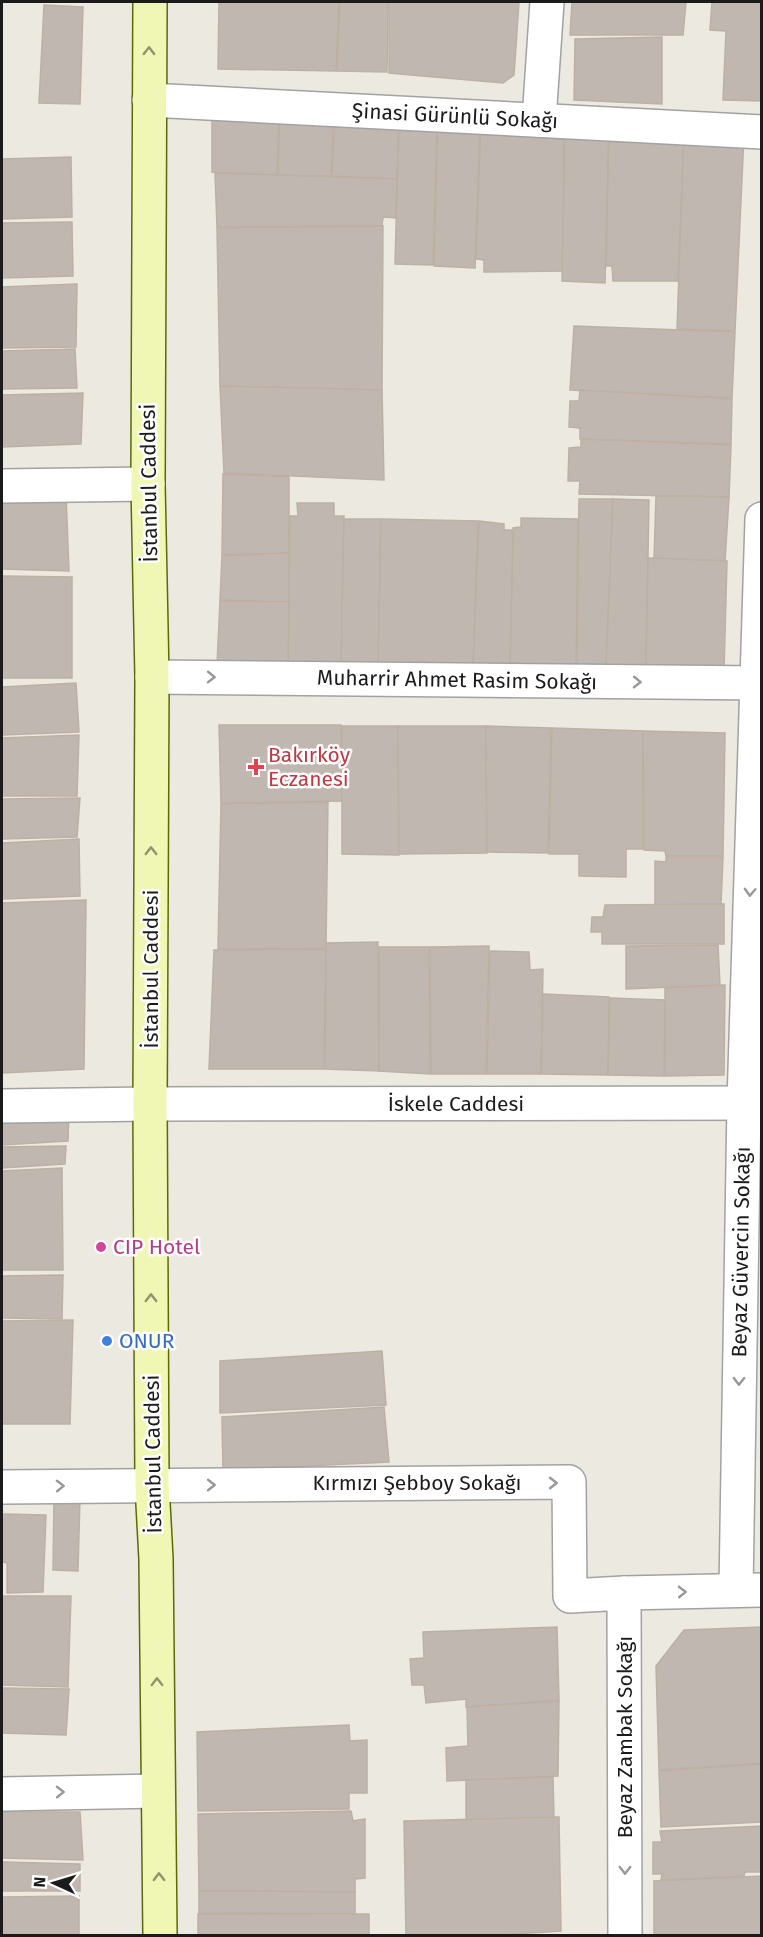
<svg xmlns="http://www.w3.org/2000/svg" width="763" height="1937" font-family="'Fira Sans',sans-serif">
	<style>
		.building { fill: #c0b8b0; stroke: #bdb0a3; stroke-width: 1.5 }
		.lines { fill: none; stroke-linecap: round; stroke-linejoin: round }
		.minor-casing { stroke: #a2a2a2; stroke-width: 36 }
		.tertiary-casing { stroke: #a2a2a2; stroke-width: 36 }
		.secondary-casing { stroke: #5b6a09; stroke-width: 36 }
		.minor { stroke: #fff; stroke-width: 33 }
		.tertiary { stroke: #fff; stroke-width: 33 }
		.secondary { stroke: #f0f6b4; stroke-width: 33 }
		.oneway { stroke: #90936f }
		.oneway2 { stroke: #989898 }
		.health-dot { fill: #e0444e; stroke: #fff; stroke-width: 2 }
		.hotel-dot { fill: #d1479c; stroke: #fff; stroke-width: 2 }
		.shop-dot { fill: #3f7fe0; stroke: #fff; stroke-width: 2 }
		.labels { text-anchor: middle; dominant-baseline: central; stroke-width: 5; stroke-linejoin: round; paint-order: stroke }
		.street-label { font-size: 21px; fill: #1b1b1b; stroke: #fff }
		.health-label { font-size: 21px; fill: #be3a42; stroke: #fff; text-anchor: start }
		.hotel-label { font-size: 21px; fill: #b23c85; stroke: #fff; text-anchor: start }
		.shop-label { font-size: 21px; fill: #366cbe; stroke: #fff; text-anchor: start }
	</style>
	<rect width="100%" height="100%" fill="#ece9e0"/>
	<!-- building -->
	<g class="building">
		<polygon points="219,2 339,2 336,71 218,69"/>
		<polygon points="340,2 388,2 387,72 337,71"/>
		<polygon points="389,2 519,2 514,75 503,83 389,73"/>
		<polygon points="572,2 686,2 683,35 570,35"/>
		<polygon points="712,2 762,2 762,101 723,100 726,31 710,30"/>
		<polygon points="44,5 83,7 80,104 39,103"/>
		<polygon points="662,37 662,104 574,100 575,39"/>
		<polygon points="212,106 279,108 277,175 212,172"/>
		<polygon points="280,109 334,113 331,176 278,175"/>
		<polygon points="335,115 399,120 397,179 332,176"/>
		<polygon points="399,120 437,121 433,265 395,264"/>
		<polygon points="438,121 480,124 475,268 434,266"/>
		<polygon points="481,122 564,126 563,271 484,272 484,260 476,259"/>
		<polygon points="565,126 609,128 605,283 562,281"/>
		<polygon points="609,130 684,133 678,281 613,281 612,266 606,266"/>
		<polygon points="684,132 744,135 735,331 677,329"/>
		<polygon points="71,157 72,217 2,219 2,159"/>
		<polygon points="215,173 397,179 396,218 383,217 382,226 217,227"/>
		<polygon points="72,222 73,276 2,278 2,223"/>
		<polygon points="383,226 382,390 220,386 217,228"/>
		<polygon points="77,284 76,347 2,348 2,287"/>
		<polygon points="574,326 735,332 732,398 570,390"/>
		<polygon points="75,349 77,388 2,389 2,351"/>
		<polygon points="220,386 382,390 384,480 224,473"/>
		<polygon points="580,390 732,399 731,444 580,439 580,428 569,427 570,401 579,401"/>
		<polygon points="83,393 81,444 2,447 2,395"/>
		<polygon points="581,439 731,445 729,497 579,494 580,481 568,481 569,448 581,447"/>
		<polygon points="223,474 289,477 289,553 222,555"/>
		<polygon points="2,494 66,494 69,571 2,569"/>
		<polygon points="656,496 729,497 725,561 654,558"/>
		<polygon points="579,499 613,499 606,667 577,667"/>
		<polygon points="613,499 649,500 646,667 606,667"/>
		<polygon points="297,503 334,503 334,516 344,516 341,668 288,666 290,516 298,516"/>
		<polygon points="521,518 578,519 576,667 510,666 513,528 521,527"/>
		<polygon points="344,519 381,519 378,670 341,669"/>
		<polygon points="381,519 478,521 473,669 378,670"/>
		<polygon points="479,521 504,524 504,530 513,530 510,666 473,666"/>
		<polygon points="289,553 289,602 220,600 222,556"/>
		<polygon points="648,558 727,561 724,671 646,666"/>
		<polygon points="2,576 72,577 72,678 2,678"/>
		<polygon points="220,601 289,602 288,666 217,665"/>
		<polygon points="76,683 79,732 2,735 2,687"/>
		<polygon points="219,725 341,725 342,801 221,803"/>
		<polygon points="342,726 398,726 399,855 342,854"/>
		<polygon points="398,726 486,726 487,853 399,854"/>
		<polygon points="486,726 551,728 548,853 487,852"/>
		<polygon points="552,728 643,731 643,849 626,849 626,877 579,876 579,854 549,854"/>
		<polygon points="643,731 725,733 723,856 666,856 665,851 644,850"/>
		<polygon points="79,735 77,796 2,796 2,738"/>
		<polygon points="80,798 77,837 2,839 2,799"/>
		<polygon points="328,802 326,948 218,949 221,804"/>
		<polygon points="79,839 80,896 2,899 2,843"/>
		<polygon points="666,857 723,857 721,904 655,905 655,861 666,862"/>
		<polygon points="86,900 84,1069 2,1073 2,903"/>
		<polygon points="724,904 724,944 602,944 602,932 591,932 592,917 603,917 605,905"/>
		<polygon points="378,942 379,1071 325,1069 326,943"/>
		<polygon points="718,945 720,985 626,989 626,946"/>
		<polygon points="489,946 486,1074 431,1074 430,947"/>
		<polygon points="379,947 429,947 430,1074 379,1071"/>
		<polygon points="326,949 324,1069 209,1069 214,950"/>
		<polygon points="490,951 529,952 530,970 543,969 541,1074 487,1074"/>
		<polygon points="725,985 724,1075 665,1076 665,988"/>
		<polygon points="543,994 609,997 608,1075 541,1074"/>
		<polygon points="610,998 665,1000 664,1076 608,1075"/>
		<polygon points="69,1106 68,1141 2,1145 2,1108"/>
		<polygon points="66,1146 65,1164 2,1168 2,1147"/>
		<polygon points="62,1168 63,1270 2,1270 2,1171"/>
		<polygon points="63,1275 62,1319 2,1318 2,1276"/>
		<polygon points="73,1320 70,1424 2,1424 2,1321"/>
		<polygon points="382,1351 386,1405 220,1413 220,1361"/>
		<polygon points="384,1407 389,1462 223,1470 222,1417"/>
		<polygon points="54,1496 80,1497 78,1571 53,1570"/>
		<polygon points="2,1514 46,1515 43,1592 7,1593 7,1563 2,1562"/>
		<polygon points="2,1596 71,1596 68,1687 2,1685"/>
		<polygon points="557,1627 559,1700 466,1707 466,1699 426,1703 424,1685 412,1685 410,1659 424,1658 423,1632"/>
		<polygon points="762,1627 762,1763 659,1770 656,1666 684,1630"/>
		<polygon points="2,1688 69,1689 66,1735 2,1733"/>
		<polygon points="559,1701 558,1776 447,1781 446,1748 468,1746 467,1707"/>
		<polygon points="349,1725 350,1741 367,1740 367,1793 349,1793 349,1809 198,1811 197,1732"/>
		<polygon points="762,1764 762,1822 661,1827 659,1771"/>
		<polygon points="553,1777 554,1818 466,1820 466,1780"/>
		<polygon points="351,1811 353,1821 365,1819 365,1878 355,1879 355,1892 199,1891 198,1814"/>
		<polygon points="2,1812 80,1812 83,1860 2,1858"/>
		<polygon points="559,1817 561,1931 486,1936 406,1936 404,1821"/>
		<polygon points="762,1826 762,1872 745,1872 744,1876 661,1880 662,1874 653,1874 653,1842 662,1842 660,1831"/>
		<polygon points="2,1862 80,1864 80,1891 2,1891"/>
		<polygon points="762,1876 762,1936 654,1936 654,1881"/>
		<polygon points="199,1891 355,1892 355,1914 199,1913"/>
		<polygon points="79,1896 79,1936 2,1936 2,1897"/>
		<rect x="198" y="1914" width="171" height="22"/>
	</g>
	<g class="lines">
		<defs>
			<g id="minor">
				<polyline points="149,100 762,132"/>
				<polyline points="539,120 547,2"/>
				<polyline points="152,677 762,683"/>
				<polyline points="2,1106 150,1104"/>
				<polyline points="2,1487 569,1482 570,1596 624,1593 625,1936"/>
				<polyline points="736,1590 744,1103 762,519"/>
				<polyline points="624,1593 762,1590"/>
				<polyline points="2,1794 158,1791"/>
			</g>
			<g id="tertiary">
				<polyline points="2,486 148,484"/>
				<polyline points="150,1104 762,1103"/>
			</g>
			<polyline id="secondary" points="150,2 148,484 152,677 150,1104 152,1485 156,1559 160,1936"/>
		</defs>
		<!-- minor casing -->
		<use href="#minor" class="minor-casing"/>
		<!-- tertiary casing -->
		<use href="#tertiary" class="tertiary-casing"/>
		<!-- secondary casing -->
		<use href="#secondary" class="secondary-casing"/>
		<!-- minor -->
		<use href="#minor" class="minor"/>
		<!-- tertiary -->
		<use href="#tertiary" class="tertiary"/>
		<!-- secondary -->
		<use href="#secondary" class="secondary"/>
	</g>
	<!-- one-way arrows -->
	<defs><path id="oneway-chevron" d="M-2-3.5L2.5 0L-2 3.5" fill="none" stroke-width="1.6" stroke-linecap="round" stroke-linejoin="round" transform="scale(1.5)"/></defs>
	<g class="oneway">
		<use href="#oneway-chevron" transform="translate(149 51) rotate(-89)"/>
		<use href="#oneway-chevron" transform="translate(151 851) rotate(-90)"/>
		<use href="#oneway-chevron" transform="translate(151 1298) rotate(-90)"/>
		<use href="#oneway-chevron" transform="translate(157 1682) rotate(-91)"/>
		<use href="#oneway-chevron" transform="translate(159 1877) rotate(-91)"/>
	</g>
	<g class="oneway2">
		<use href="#oneway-chevron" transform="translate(211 677) rotate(1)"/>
		<use href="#oneway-chevron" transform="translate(637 682) rotate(1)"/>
		<use href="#oneway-chevron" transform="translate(750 892) rotate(92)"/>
		<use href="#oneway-chevron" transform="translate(739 1381) rotate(91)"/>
		<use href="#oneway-chevron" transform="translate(553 1483)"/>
		<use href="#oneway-chevron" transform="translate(211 1485)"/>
		<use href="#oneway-chevron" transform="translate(60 1486) rotate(-1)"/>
		<use href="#oneway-chevron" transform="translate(682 1592) rotate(-1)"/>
		<use href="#oneway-chevron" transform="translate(60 1792) rotate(-1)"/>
		<use href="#oneway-chevron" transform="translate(625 1870) rotate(90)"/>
	</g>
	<!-- markers -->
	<path class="health-dot" d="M253 758h6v6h6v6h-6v6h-6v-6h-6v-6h6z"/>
	<circle class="hotel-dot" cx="101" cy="1247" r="6"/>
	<circle class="shop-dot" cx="107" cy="1341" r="6"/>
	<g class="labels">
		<!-- street labels -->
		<g class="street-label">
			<text transform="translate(455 116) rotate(3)">Şinasi Gürünlü Sokağı</text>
			<text transform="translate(149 483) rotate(-91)">İstanbul Caddesi</text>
			<text transform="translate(457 680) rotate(1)">Muharrir Ahmet Rasim Sokağı</text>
			<text transform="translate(151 969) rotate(-90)">İstanbul Caddesi</text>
			<text x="456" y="1104">İskele Caddesi</text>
			<text transform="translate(741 1252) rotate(-89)">Beyaz Güvercin Sokağı</text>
			<text transform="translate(153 1454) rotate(-91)">İstanbul Caddesi</text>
			<text x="417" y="1483">Kırmızı Şebboy Sokağı</text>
			<text transform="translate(625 1737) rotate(-90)">Beyaz Zambak Sokağı</text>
		</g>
		<!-- health labels -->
		<g class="health-label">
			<text x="268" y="755">Bakırköy<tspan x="268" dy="24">Eczanesi</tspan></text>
		</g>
		<!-- hotel labels -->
		<g class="hotel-label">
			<text x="113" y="1247">CIP Hotel</text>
		</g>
		<!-- shop labels -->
		<g class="shop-label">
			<text x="119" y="1341">ONUR</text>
		</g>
	</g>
	<!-- border -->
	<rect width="763" height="1937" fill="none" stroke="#1b1b1b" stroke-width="6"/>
	<!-- north arrow -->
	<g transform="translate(54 1883) rotate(274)" stroke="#ffffff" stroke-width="4.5" paint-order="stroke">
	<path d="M0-4.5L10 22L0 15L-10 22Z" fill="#1b1b1b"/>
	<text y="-9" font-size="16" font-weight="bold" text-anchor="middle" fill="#1b1b1b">N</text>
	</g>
</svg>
